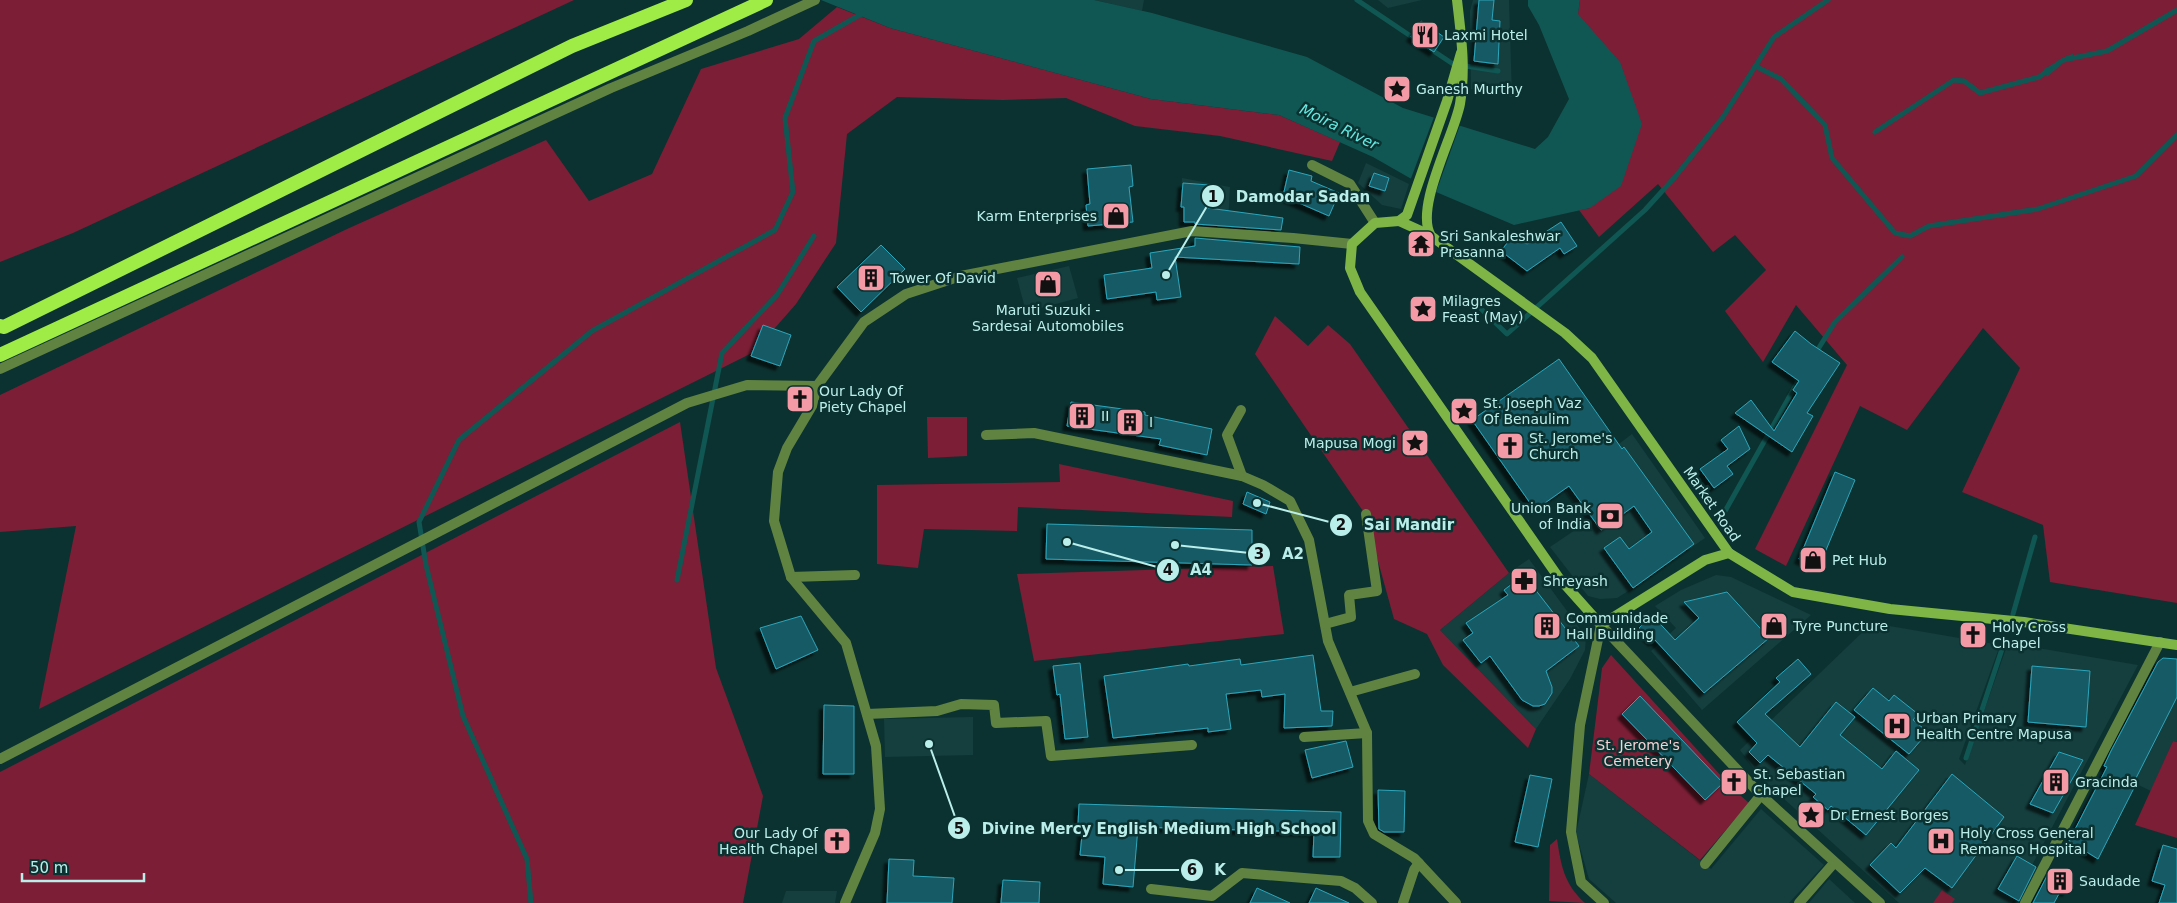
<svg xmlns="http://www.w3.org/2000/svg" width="2177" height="903" font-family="'DejaVu Sans',sans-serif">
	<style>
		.built { fill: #143f3e }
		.green { fill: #7c1e35 }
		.water { fill: #105754 }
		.pier { fill: #0b3230 }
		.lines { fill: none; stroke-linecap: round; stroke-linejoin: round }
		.stream { stroke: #105754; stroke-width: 5 }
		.building { fill: #195a65; stroke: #2ca6bb; filter: url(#shadow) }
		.minor { stroke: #618341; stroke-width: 10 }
		.tertiary { stroke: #618341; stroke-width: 10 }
		.secondary { stroke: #7eb546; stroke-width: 10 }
		.trunk { stroke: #9fec46; stroke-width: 14 }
		.labels { text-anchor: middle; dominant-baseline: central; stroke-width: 5; stroke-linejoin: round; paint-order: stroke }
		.poi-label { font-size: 14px; fill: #baeeeb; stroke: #0b3230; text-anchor: start }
		.street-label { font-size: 14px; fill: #baeeeb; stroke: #0b3230 }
		.park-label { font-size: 14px; fill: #f4d2d5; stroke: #0b3230 }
		.water-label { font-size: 15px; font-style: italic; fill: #64e9e3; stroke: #0b3230 }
		.leader { fill: none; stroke: #baeeeb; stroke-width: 2 }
		.callout-dot { fill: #baeeeb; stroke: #0b3230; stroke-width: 2 }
		.mark-label { font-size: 15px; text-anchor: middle; font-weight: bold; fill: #111 }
		.callout-label { font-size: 15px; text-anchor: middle; font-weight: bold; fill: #baeeeb; stroke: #0b3230; stroke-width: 5; stroke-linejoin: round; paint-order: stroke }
	</style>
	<defs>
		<filter id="shadow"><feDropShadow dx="-4.5" dy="4.5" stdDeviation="1" flood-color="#0009"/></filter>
	</defs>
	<rect width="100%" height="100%" fill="#0b3230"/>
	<!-- built -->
	<g class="built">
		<polygon points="1094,0 1144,0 1142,11"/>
		<polygon points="1378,0 1422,0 1388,8"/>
		<polygon points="1473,0 1509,0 1512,97 1471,89 1470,11"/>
		<polygon points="1366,163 1409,184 1401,209 1382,205 1358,183"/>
		<polygon points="1182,178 1230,187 1228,224 1180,222"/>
		<polygon points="1069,266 1078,298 1026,312 1017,278"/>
		<polygon points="1632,434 1705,538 1633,588 1617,598 1600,599 1588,596 1550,547 1587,522 1562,487"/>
		<polygon points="1529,559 1586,637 1585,650 1570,679 1536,729 1440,630 1509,573"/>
		<polygon points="1716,575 1731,577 1811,615 1702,710 1651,651 1676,628 1655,606 1681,590"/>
		<polygon points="1872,623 2000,645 1959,759 1965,765 2008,643 2138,665 2012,903 1899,903 1761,778 1740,750"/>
		<polygon points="2160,667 2177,669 2177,742 2173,741 2151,791 2103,768"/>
		<polygon points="973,717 973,755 885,757 884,719"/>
		<polygon points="1589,774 1711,869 1761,809 1824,865 1789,903 1616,903 1589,879 1576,833"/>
		<polygon points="1829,879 1855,903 1809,903"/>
		<polygon points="786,891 837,891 835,903 782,903"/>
	</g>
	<!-- green -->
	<g class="green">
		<polygon points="0,0 574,0 73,233 0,262"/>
		<polygon points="1580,0 2177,0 2177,603 2050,582 2043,525 1962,492 2020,368 1983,328 1907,430 1860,406 1786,566 1755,549 1847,365 1796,305 1763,362 1725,311 1766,270 1735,235 1713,252 1658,184 1599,237 1579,210 1590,208 1578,13"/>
		<polygon points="837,7 890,28 1151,99 1279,115 1340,142 1332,161 1220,136 1135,126 1066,98 1003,100 897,97 847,134 836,243 796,304 754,352 39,709 76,526 0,532 0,395 347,229 546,140 589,201 652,174 701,69 799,39"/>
		<polygon points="1275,316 1308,346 1328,325 1350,344 1509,573 1440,630 1536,729 1528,748 1443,665 1427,634 1394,619 1365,514 1255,354"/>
		<polygon points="927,417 967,417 967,456 928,458"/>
		<polygon points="680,422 716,668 763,796 743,903 0,903 0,772"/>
		<polygon points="1059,464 1233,501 1232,517 1018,507 1017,531 924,529 918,568 877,564 877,485 1060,482"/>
		<polygon points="1273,566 1284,634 1034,661 1017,574"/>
		<polygon points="1611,655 1733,789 1749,803 1700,860 1589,774 1602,668"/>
		<polygon points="2173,741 2177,742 2177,838 2135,825"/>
		<path d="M1557,839c4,26 7,45 28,64l-36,-2 1,-56z"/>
		<polygon points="1942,890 1955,899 1952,903 1933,903"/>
	</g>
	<!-- water -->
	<g class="water">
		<polygon points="821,0 1094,0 1152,13 1307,57 1403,108 1535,149 1548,137 1569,99 1539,25 1528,6 1528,0 1580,0 1578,14 1620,62 1642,124 1621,186 1590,208 1514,225 1429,189 1373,157 1279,115 1151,99 890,28"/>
		<path d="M2073,54l1,6 -11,3 -16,14 -3,-8c13,-6 14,-11 29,-15z"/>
	</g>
	<!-- pier -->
	<polygon class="pier" points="1434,117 1460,125 1435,195 1410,181"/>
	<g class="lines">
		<!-- stream -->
		<g class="stream">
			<polyline points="1357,0 1415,39"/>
			<polyline points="1429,48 1453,64 1498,71"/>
			<polyline points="2068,59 2107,51 2177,10"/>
			<polyline points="1755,66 1781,79 1825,125 1832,158 1895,233 1910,236 1929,226 2038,209 2136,176 2177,135"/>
			<polyline points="1875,132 1954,80 1964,81 1980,93 2039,77 2050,69"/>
			<polyline points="1476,304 1507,334 1645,210 1675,177 1723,117 1774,37 1828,0"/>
			<polyline points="1815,354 1835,322 1902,257"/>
			<polyline points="1724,513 1801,376"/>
			<polyline points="677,580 722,353 777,295 814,236"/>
			<polyline points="2013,614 2035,537"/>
			<polyline points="1966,758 2005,640"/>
			<polyline points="531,903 527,859 463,716 426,565 419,522 459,440 592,331 775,230 793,192 785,118 814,41 865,12"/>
		</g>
	</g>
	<!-- building -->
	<g class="building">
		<polygon points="1479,0 1494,0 1492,20 1500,21 1498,64 1474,61"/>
		<polygon points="1421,21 1444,37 1434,52 1411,37"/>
		<polygon points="1131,165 1133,186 1129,187 1133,222 1088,226 1086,205 1090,204 1087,169"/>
		<polygon points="1289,170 1312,176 1311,181 1339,193 1329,216 1283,196"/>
		<polygon points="1374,173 1389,178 1385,191 1369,186"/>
		<polygon points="1183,183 1209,185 1208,208 1283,218 1281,230 1195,224 1195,222 1184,222 1184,207 1181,207"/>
		<polygon points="1561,222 1577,246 1564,254 1560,248 1527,271 1501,251 1514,234 1527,244"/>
		<polygon points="1195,238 1300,247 1299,264 1175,257 1181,297 1157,300 1156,292 1107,299 1104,275 1152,268 1150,253 1195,246"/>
		<polygon points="881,245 905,269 861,312 837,287"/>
		<polygon points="763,325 791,335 780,366 751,356"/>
		<polygon points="1795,331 1811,344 1840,363 1807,413 1813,416 1792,452 1735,413 1751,400 1774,431 1797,393 1793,390 1799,381 1772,362"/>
		<polygon points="1559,359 1622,449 1624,447 1694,544 1633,588 1604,548 1620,537 1629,549 1652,532 1634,506 1601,530 1569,486 1535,510 1472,420"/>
		<polygon points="1071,402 1145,412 1145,415 1212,429 1207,455 1159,445 1161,439 1067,426"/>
		<polygon points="1739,426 1750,449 1727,466 1733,474 1714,488 1700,469 1728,449 1721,440"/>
		<polygon points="1835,472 1855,480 1819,567 1799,559"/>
		<polygon points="1247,492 1270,502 1266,514 1243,504"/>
		<polygon points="1047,524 1252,530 1252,565 1046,559"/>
		<polygon points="1524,575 1579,646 1546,671 1552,687 1552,693 1545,704 1539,706 1533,706 1522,700 1490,656 1481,663 1463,640 1473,633 1466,623 1508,595 1504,590"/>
		<polygon points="1727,592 1769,638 1704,693 1655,640 1653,642 1639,628 1652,615 1675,640 1699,618 1684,602"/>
		<polygon points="801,616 818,650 776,669 760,628"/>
		<polygon points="1313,655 1321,711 1333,711 1332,726 1284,728 1285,694 1262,697 1261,690 1226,694 1231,729 1208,732 1208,728 1113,738 1104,676 1188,664 1189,666 1240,659 1241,665"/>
		<polygon points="2163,658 2177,659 2177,697 2132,786 2134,788 2098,859 2069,841 2107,767 2104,766 2111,751 2158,662"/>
		<polygon points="1798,659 1811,674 1765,714 1800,747 1836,702 1855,717 1840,735 1882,769 1896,751 1919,770 1866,835 1831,806 1828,810 1813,797 1816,794 1768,755 1760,763 1749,752 1757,743 1737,722 1780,682 1776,678"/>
		<polygon points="1080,663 1088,737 1065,739 1060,694 1057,695 1053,666"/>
		<polygon points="2032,666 2090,671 2086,727 2028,722"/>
		<polygon points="1873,688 1889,701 1894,695 1918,714 1913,720 1928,732 1909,754 1854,710"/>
		<polygon points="1640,696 1723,783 1705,800 1622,714"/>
		<polygon points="824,705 854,706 854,774 823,774"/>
		<polygon points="1346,741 1353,767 1312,778 1305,750"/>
		<polygon points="2059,752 2083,760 2053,813 2030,804"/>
		<polygon points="1952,774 2004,817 1952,888 1925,868 1900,893 1870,865 1891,843 1896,848"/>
		<polygon points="1530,775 1552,779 1538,847 1515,842"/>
		<polygon points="1378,790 1405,791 1404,832 1384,832 1379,829"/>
		<polygon points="1079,804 1341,812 1340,857 1313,857 1314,832 1138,827 1133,887 1103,884 1105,857 1080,855 1083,825 1078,825"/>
		<polygon points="2163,845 2177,849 2177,903 2159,903 2165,885 2152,881"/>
		<polygon points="2017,856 2036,867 2019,901 1998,889"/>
		<polygon points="889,859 914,860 913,876 954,878 952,903 887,903"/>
		<polygon points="2053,871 2072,879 2067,892 2061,890 2054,903 2033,903 2048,874 2051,876"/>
		<polygon points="1003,880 1040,882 1039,903 1001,903"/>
		<polygon points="1257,888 1290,903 1250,903"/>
		<polygon points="1316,888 1349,903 1309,903"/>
	</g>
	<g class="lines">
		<!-- minor -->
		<g class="minor">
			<polyline points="1312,165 1350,184 1375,223"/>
			<polyline points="1241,410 1227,435 1242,476"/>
			<polyline points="986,435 1034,433 1242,476 1263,485 1290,501 1309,540 1328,641 1367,733 1368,821 1374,834 1414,858 1456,903"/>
			<polyline points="791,577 855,575"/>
			<polyline points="1325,624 1351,617 1349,595 1377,591 1366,514"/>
			<polyline points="1601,625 1580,725 1571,832 1581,882 1604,903"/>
			<polyline points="1350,692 1415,674"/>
			<polyline points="867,714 937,711 961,704 994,705 996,723 1046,721 1051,756 1192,745"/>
			<polyline points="1304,737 1367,733"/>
			<polyline points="0,759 687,403 747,385 817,386"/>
			<polyline points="1705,864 1761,795"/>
			<polyline points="1151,889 1212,896 1242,873 1341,881 1355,888 1372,903"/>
			<polyline points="845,903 875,833 880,809 876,746 846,643 791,577 774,521 778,472 787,448 812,406 817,386 864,322 906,294 961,276 1192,231 1293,238 1352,244"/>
			<polyline points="1403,903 1414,870 1419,863"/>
			<polyline points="1799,903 1834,863"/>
			<polyline points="2025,903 2160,642"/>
		</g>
		<!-- tertiary -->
		<g class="tertiary">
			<polyline points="0,369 611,88 748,31 815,0"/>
			<polyline points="1601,625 1761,795 1880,903"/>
		</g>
		<!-- secondary -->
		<g class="secondary">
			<path d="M1457,0c4,35 9,68 3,104 -6,32 -46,104 -29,132l134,97 27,25 137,195 64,39 97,17 134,13 153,23"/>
			<polyline points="1461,53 1447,101 1407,215 1399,221 1375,223 1352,244 1350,268 1360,292 1559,578 1601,625 1705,560 1729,553"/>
			<polyline points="1399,221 1430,235"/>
		</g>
		<!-- trunk -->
		<g class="trunk">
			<polyline points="0,326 4,327 572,46 686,0"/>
			<polyline points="0,355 766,0"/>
		</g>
	</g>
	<!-- icons -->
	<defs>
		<symbol id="restaurant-square" viewBox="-11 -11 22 22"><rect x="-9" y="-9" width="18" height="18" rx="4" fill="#f49aa6" stroke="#0b3230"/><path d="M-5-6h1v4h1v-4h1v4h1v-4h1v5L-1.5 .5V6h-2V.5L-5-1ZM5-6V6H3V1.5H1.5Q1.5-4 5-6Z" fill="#111"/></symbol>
		<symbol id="sight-square" viewBox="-11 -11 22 22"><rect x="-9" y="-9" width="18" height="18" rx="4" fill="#f49aa6" stroke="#0b3230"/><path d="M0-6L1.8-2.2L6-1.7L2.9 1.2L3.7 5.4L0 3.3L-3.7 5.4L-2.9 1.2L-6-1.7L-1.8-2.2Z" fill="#111"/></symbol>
		<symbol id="shop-square" viewBox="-11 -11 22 22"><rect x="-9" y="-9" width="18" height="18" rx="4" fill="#f49aa6" stroke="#0b3230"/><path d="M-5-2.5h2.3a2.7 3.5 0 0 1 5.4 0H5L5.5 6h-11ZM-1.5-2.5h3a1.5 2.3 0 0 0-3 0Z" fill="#111"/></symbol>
		<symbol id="temple-square" viewBox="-11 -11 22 22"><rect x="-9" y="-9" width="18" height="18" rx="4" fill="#f49aa6" stroke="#0b3230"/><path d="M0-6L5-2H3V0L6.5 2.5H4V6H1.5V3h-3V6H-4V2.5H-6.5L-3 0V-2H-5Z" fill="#111"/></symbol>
		<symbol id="building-square" viewBox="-11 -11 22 22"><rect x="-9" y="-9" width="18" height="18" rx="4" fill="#f49aa6" stroke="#0b3230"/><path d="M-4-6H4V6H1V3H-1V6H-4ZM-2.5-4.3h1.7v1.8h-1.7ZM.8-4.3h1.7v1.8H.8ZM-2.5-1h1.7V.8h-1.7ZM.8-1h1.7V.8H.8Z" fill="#111"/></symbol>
		<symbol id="church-square" viewBox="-11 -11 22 22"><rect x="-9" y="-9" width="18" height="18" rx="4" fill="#f49aa6" stroke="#0b3230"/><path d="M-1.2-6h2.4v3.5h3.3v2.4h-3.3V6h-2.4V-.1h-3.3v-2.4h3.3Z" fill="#111"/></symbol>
		<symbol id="bank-square" viewBox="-11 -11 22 22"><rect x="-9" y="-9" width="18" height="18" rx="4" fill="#f49aa6" stroke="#0b3230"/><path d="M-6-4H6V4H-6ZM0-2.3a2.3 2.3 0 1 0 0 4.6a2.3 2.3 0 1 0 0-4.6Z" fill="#111"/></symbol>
		<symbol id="pharmacy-square" viewBox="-11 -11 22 22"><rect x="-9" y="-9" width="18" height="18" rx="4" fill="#f49aa6" stroke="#0b3230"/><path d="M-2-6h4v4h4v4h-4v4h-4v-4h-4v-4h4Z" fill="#111"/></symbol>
		<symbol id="hospital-square" viewBox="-11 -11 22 22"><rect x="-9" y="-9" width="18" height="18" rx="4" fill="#f49aa6" stroke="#0b3230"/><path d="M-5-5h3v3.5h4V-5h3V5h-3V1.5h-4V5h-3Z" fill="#111"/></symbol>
	</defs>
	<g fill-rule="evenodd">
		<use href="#restaurant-square" x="1409" y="19" width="32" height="32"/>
		<use href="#sight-square" x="1381" y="73" width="32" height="32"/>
		<use href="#shop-square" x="1100" y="200" width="32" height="32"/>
		<use href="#temple-square" x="1405" y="228" width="32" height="32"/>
		<use href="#building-square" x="855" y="262" width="32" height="32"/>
		<use href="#shop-square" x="1032" y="268" width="32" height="32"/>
		<use href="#sight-square" x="1407" y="293" width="32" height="32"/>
		<use href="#church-square" x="784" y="383" width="32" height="32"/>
		<use href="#sight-square" x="1448" y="395" width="32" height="32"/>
		<use href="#building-square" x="1066" y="400" width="32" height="32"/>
		<use href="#building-square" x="1114" y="406" width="32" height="32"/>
		<use href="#sight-square" x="1399" y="427" width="32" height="32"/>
		<use href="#church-square" x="1494" y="430" width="32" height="32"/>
		<use href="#bank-square" x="1594" y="500" width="32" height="32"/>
		<use href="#shop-square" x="1797" y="544" width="32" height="32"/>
		<use href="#pharmacy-square" x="1508" y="565" width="32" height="32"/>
		<use href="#building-square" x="1531" y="610" width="32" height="32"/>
		<use href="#shop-square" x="1758" y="610" width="32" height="32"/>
		<use href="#church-square" x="1957" y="619" width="32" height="32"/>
		<use href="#hospital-square" x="1881" y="710" width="32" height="32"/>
		<use href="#church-square" x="1718" y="766" width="32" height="32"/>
		<use href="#building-square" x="2040" y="766" width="32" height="32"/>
		<use href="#sight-square" x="1795" y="799" width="32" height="32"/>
		<use href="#church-square" x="821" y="825" width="32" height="32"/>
		<use href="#hospital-square" x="1925" y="825" width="32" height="32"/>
		<use href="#building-square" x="2044" y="865" width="32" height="32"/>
	</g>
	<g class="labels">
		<!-- poi labels -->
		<g class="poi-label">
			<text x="1444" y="35">Laxmi Hotel</text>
			<text x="1416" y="89">Ganesh Murthy</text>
			<text x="1097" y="216" text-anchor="end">Karm Enterprises</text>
			<text x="1440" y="236">Sri Sankaleshwar<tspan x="1440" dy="16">Prasanna</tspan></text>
			<text x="890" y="278">Tower Of David</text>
			<text x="1442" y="301">Milagres<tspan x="1442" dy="16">Feast (May)</tspan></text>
			<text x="1048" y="310" text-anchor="middle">Maruti Suzuki -<tspan x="1048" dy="16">Sardesai Automobiles</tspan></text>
			<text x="819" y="391">Our Lady Of<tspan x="819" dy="16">Piety Chapel</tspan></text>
			<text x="1483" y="403">St. Joseph Vaz<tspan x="1483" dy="16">Of Benaulim</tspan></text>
			<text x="1101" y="416">II</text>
			<text x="1149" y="422">I</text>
			<text x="1529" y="438">St. Jerome's<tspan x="1529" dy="16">Church</tspan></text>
			<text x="1396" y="443" text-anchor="end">Mapusa Mogi</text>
			<text x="1591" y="508" text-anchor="end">Union Bank<tspan x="1591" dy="16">of India</tspan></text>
			<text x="1832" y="560">Pet Hub</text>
			<text x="1543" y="581">Shreyash</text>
			<text x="1566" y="618">Communidade<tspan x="1566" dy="16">Hall Building</tspan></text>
			<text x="1793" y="626">Tyre Puncture</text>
			<text x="1992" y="627">Holy Cross<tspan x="1992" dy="16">Chapel</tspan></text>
			<text x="1916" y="718">Urban Primary<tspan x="1916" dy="16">Health Centre Mapusa</tspan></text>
			<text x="1753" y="774">St. Sebastian<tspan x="1753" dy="16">Chapel</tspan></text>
			<text x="2075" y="782">Gracinda</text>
			<text x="1830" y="815">Dr Ernest Borges</text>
			<text x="818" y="833" text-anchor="end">Our Lady Of<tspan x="818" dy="16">Health Chapel</tspan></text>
			<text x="1960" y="833">Holy Cross General<tspan x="1960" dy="16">Remanso Hospital</tspan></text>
			<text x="2079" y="881">Saudade</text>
		</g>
		<!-- street labels -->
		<g class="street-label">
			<text transform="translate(1712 504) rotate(55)">Market Road</text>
		</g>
		<!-- park labels -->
		<g class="park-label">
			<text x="1638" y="745">St. Jerome's<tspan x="1638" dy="16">Cemetery</tspan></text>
		</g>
		<!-- water labels -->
		<g class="water-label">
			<text transform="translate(1339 127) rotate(26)">Moira River</text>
		</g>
	</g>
	<!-- callouts -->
	<path class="leader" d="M1166 275L1213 196M1257 503L1341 525M1175 545L1259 554M1067 542L1168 570M929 744L959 828M1119 870L1192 870"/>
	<g class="callout-dot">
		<circle cx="1166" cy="275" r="5"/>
		<circle cx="1257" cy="503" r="5"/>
		<circle cx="1175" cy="545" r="5"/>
		<circle cx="1067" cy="542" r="5"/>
		<circle cx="929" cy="744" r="5"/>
		<circle cx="1119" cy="870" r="5"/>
		<circle cx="1213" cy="196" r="12"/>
		<circle cx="1341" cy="525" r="12"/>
		<circle cx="1259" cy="554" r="12"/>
		<circle cx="1168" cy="570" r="12"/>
		<circle cx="959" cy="828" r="12"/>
		<circle cx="1192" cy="870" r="12"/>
	</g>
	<g class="mark-label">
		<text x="1213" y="202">1</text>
		<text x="1341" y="530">2</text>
		<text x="1259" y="559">3</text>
		<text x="1168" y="575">4</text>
		<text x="959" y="834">5</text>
		<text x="1192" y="875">6</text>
	</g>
	<g class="callout-label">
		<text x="1303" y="202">Damodar Sadan</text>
		<text x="1409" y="530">Sai Mandir</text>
		<text x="1293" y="559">A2</text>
		<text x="1201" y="575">A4</text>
		<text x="1159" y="834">Divine Mercy English Medium High School</text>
		<text x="1220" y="875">K</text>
	</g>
	<!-- scale -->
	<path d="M22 873v8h122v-8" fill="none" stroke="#baeeeb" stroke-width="2.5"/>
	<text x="30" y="873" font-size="15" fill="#baeeeb" stroke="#0b3230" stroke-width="4" paint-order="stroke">50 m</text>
</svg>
